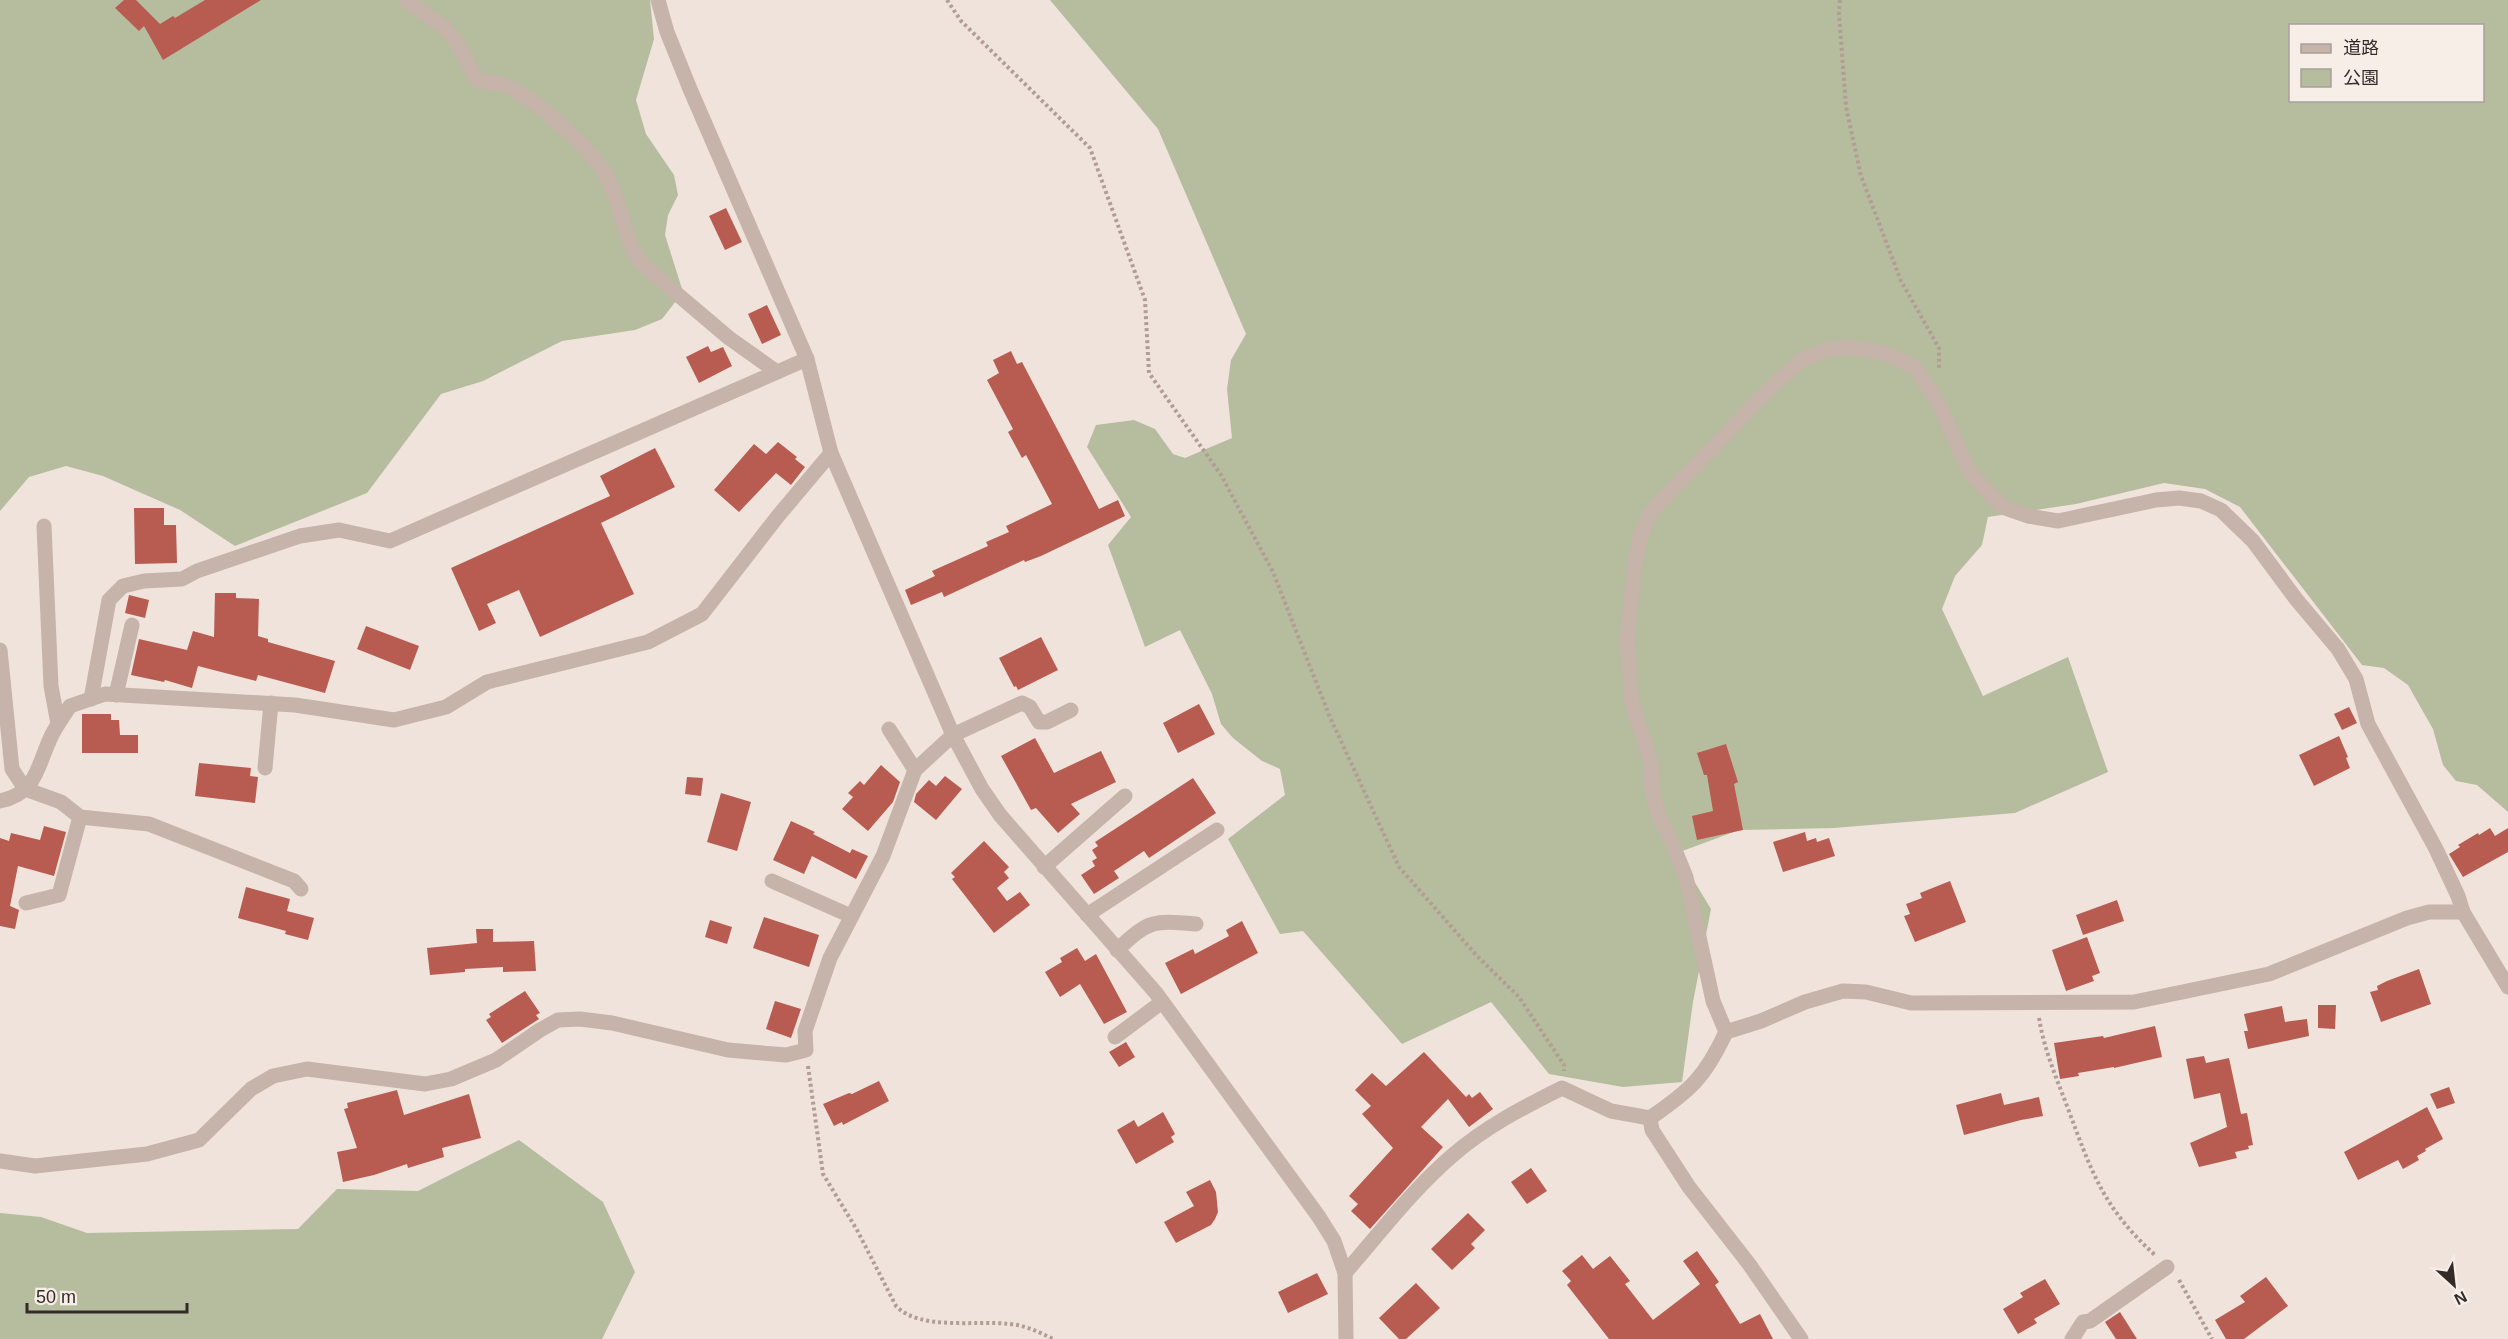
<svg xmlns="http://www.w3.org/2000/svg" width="2508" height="1339" font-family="Helvetica,'Noto Sans JP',sans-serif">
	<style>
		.green { fill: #b6bc9e; fill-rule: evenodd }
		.building { fill: #b85c51 }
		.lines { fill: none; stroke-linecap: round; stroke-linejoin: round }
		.path { stroke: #b19d94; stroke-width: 4; stroke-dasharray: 3 3; stroke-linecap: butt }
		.street { stroke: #c6b3a9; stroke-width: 15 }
	</style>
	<rect width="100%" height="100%" fill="#efe3dc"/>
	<!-- green -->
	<g class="green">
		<polygon points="0,0 650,0 654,39 636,100 646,134 674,175 678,195 668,215 665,235 683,292 662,319 635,330 562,341 483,381 441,394 367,493 235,546 180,510 103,476 66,466 29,477 0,511"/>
		<path d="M1050,0h1458v812l-31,-27 -21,-4 -13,-16 -10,-36 -25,-44 -24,-17 -22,-3 -122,-158 -35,-18 -41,-6 -88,21 -88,13 -6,28 -27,31 -13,33 41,87 85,-39 40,115 -93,41 -181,15 -95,2 -62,23 34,56 -18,93 -11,80 -59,5 -74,-13 -58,-72 -89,42 -99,-113 -23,3 -52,-95 57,-44 -5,-26 -18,-8 -29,-23 -12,-14 -9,-30 -32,-64 -35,17 -37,-102 23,-28 -44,-70 9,-22 38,-5 21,9 18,25 12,4 47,-20 -5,-49 4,-29 15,-26 -88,-205zM2290,26h192v74h-192z"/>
		<polygon points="519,1140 603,1202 635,1272 602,1339 0,1339 0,1213 41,1217 87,1233 298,1229 337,1189 418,1191"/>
	</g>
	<!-- building -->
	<g class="building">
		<polygon points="124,0 136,0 160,24 173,16 175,18 205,0 261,0 163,60 144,26 139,31 115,8"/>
		<polygon points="726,208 742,242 725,250 709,216"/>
		<polygon points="767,305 781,335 762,344 748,314"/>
		<polygon points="708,346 711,352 723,347 732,366 699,383 686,357"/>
		<polygon points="1011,351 1017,364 1022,362 1099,509 1118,500 1125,516 1041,556 1025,562 1024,560 944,597 942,592 911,605 905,590 935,576 932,571 988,546 986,542 1009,532 1006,526 1052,504 1026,455 1022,458 1008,432 1013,429 987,380 999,373 993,360"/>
		<polygon points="778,442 797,457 795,459 805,467 791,485 776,473 739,512 714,490 754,444 766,454"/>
		<polygon points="655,448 675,487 601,523 634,594 540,637 519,590 487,604 496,623 479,631 451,568 610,496 600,476"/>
		<polygon points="134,508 164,508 164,525 176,525 177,563 135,564"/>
		<polygon points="215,593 236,593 236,598 259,599 258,636 268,639 268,642 335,661 325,693 258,675 256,681 198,666 192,688 165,680 164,682 131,675 139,639 187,650 193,631 214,637"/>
		<polygon points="129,595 149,600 145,618 125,613"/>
		<polygon points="366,626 419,646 410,670 357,649"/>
		<polygon points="1041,637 1058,670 1018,690 1016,686 1014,687 999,658"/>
		<polygon points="1199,704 1215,734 1178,753 1163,723"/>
		<polygon points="2349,707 2357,723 2342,730 2334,714"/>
		<polygon points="82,714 111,714 111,720 119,720 120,735 138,735 138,753 82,753"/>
		<polygon points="2339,736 2348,757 2346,758 2350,768 2314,786 2299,755"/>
		<polygon points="1035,738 1054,773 1101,751 1116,782 1071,804 1080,814 1058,833 1036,808 1031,810 1001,756"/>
		<polygon points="1726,744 1738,782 1734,784 1743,830 1697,840 1692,816 1713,811 1707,775 1704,775 1697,753"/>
		<polygon points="199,763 251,768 250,776 258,777 255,803 195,796"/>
		<polygon points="881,765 900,782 893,802 868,831 842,809 853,797 848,793 860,781 864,785"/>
		<polygon points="945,776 962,789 936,820 914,802 916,794 929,780 936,786"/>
		<polygon points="687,777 703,778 701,796 685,794"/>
		<polygon points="1193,778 1216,813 1149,858 1144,851 1114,871 1119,878 1094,894 1081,875 1095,866 1092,861 1097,858 1092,850 1098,846 1095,842"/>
		<polygon points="721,793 751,802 737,851 707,842"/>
		<polygon points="791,821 815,832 813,834 850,853 852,849 868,856 856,879 812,856 804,874 773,860"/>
		<polygon points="44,826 66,832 54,876 18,866 10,906 19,910 15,929 0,926 0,838 9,841 11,833 40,840"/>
		<polygon points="2490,828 2495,836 2508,828 2508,852 2463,877 2449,854 2460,847 2458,845 2478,833 2479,835"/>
		<polygon points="1805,832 1807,841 1816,838 1817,842 1829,838 1835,856 1783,872 1773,842"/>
		<polygon points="984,841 1009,867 1004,872 1009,878 997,888 1007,901 1020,892 1030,905 994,933 952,879 955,877 951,873"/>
		<polygon points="1950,881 1966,922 1915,942 1904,916 1910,914 1906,904 1922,898 1920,893"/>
		<polygon points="246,887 290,899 287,911 314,918 308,940 285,934 286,931 238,918"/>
		<polygon points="2117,900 2124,921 2083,935 2076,915"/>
		<polygon points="764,917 819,935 809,967 753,948"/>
		<polygon points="710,920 732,927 727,944 705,937"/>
		<polygon points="1242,921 1258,953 1181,994 1165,963 1193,949 1195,954 1229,936 1226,930"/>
		<polygon points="476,929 493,929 493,942 534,941 536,971 503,972 503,967 465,969 465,972 430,975 427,948 477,943"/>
		<polygon points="2087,937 2100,973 2092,976 2094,981 2066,991 2052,950"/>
		<polygon points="1077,948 1085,961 1096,954 1127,1012 1104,1024 1080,984 1060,997 1045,972 1062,962 1060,958"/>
		<polygon points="2419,969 2431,1004 2381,1022 2370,992 2378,990 2377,986 2387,981"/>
		<polygon points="525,991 540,1013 536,1015 539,1019 502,1043 486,1020 491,1017 489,1014"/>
		<polygon points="775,1001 801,1009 791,1038 766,1029"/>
		<polygon points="2318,1005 2336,1005 2335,1029 2318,1028"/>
		<polygon points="2282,1006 2285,1022 2307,1019 2309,1036 2248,1049 2244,1031 2248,1031 2244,1014"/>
		<polygon points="2155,1026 2162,1057 2114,1068 2114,1067 2078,1073 2079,1076 2060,1079 2054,1043 2103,1036 2104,1038"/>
		<polygon points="1126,1042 1135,1057 1119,1067 1109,1052"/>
		<polygon points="1424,1052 1466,1097 1469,1094 1472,1098 1480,1092 1493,1109 1469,1127 1448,1099 1421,1127 1443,1147 1370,1229 1351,1211 1358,1204 1349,1196 1393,1148 1362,1114 1371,1106 1355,1090 1372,1073 1386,1086"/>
		<polygon points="2204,1056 2206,1063 2229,1058 2241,1114 2247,1113 2253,1145 2248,1146 2249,1149 2235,1152 2237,1158 2199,1167 2190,1143 2227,1127 2220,1093 2194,1099 2186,1059"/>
		<polygon points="879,1081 889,1101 843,1125 842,1122 834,1126 823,1104 849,1093 852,1094"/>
		<polygon points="2449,1087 2455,1103 2437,1109 2430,1094"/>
		<polygon points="397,1090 404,1115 469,1094 481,1138 442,1148 444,1157 408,1168 407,1164 374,1175 343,1182 337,1152 357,1148 344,1109 348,1108 347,1103"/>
		<polygon points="2001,1093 2004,1105 2039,1097 2043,1116 2021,1120 1964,1135 1956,1105"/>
		<polygon points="2427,1107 2443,1139 2425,1149 2426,1151 2417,1156 2419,1160 2403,1169 2398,1160 2358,1180 2344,1152"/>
		<polygon points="1163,1112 1175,1134 1171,1137 1174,1142 1136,1164 1117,1130 1134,1120 1138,1127"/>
		<polygon points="1531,1168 1547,1191 1527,1204 1511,1182"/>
		<polygon points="1210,1180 1216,1192 1218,1212 1215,1219 1211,1225 1176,1243 1164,1222 1194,1206 1186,1192"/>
		<polygon points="1468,1213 1485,1230 1471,1244 1475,1248 1452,1270 1431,1249"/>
		<polygon points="1697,1251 1719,1282 1715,1285 1740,1324 1760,1314 1773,1339 1609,1339 1567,1285 1571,1281 1562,1271 1582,1255 1593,1269 1610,1256 1630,1281 1625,1284 1653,1320 1700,1284 1683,1261"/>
		<polygon points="1317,1273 1328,1294 1288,1313 1278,1292"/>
		<polygon points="2266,1277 2288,1306 2244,1339 2226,1339 2215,1320 2245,1302 2240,1296"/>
		<polygon points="2045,1279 2060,1304 2034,1319 2037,1323 2018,1334 2003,1309 2023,1297 2020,1293"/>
		<polygon points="1416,1283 1440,1308 1406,1339 1399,1339 1379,1318"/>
		<polygon points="2120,1312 2137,1339 2116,1339 2105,1322"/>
	</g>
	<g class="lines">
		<!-- path -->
		<g class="path">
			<polyline points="947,0 961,21 1090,148 1145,300 1149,373 1221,475 1273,572 1329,715 1399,867 1477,956 1519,997 1564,1065 1564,1071"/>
			<polyline points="1840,0 1839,13 1846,107 1861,176 1901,281 1939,348 1939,370"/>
			<path d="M2039,1018c5,31 17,59 28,88 24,64 35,101 88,149"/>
			<path d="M808,1066l15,108 34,56 39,76c24,25 80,14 113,18 16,1 30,8 44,15"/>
			<polyline points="2179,1280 2212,1339"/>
		</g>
		<!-- street -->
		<g class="street">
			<path d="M406,0l36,26 11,11 25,44c8,1 16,1 23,3 30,10 92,66 106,93 16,29 15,61 36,88l86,73 48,34"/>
			<polyline points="658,0 667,32 690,89 807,359 831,453 953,735 982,789 1000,815 1156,993 1319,1217 1334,1241 1345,1273 1346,1339"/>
			<polyline points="44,526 51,686 58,724"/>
			<polyline points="0,650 12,769 25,789 61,802 80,817 149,824 294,881 301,889"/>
			<polyline points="116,695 132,625"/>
			<polyline points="91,699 109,600 123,586 144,581 182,579 197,571 300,536 339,530 390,541 807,359"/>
			<polyline points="889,729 915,770"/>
			<polyline points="265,768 271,703"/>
			<path d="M0,801c36,-7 37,-34 50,-62 5,-12 13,-22 20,-33l35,-12 190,11 99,15 52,-13 41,-25 161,-40 54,-28 76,-98 53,-63"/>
			<polyline points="1044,867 1125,796"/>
			<polyline points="772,881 851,916"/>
			<polyline points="26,903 59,895 80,817"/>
			<polyline points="1087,915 1217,830"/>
			<path d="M1117,950c32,-30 36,-30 79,-26"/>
			<polyline points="1726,1032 1713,1001 1686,877 1668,833 1659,817 1652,790 1651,762 1632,703 1627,640 1635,563 1640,538 1650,513 1775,383 1805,358 1830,349 1854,348 1884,353 1915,367 1939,404 1970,473 2002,507 2028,516 2058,521 2156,500 2179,498 2201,501 2221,510 2253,541 2296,599 2338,649 2356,679 2368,724 2436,849 2458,896 2463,912 2508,987"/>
			<polyline points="1115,1037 1162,1002"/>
			<polyline points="1650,1118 1652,1130 1689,1187 1749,1264 1801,1339"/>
			<polyline points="0,1161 35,1166 147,1154 199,1140 251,1089 273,1076 307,1069 425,1084 451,1079 496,1060 540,1030 558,1020 580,1019 612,1023 728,1050 786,1055 806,1050 805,1031 830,958 883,856 915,770 953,735 1022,703 1030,707 1039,722 1047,722 1071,710"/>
			<path d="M1345,1273c34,-39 69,-85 108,-118 32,-28 71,-48 109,-67l49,23 39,7c41,-28 55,-41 76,-86l35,-11 44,-19 38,-11 23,1 45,11 223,-1 135,-28 138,-56 22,-6h34"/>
			<polyline points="2072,1339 2083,1322 2090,1321 2167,1267"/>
		</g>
	</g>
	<!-- legend -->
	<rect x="2289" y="24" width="195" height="78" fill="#f7eee8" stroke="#a9a09b" stroke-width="1.5"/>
	<rect x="2301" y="44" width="30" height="9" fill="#c6b3a9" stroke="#a9a09b" stroke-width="1.5"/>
	<text x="2343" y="54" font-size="18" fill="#342a28">道路</text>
	<rect x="2301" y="69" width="30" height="18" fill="#b6bc9e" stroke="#a9a09b" stroke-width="1.5"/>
	<text x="2343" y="84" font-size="18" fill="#342a28">公園</text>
	<!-- north arrow -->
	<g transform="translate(2454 1285) rotate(153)" stroke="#f7eee8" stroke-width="4.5" paint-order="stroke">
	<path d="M0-4.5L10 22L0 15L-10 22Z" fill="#342a28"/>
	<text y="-9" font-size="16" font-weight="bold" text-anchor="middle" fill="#342a28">N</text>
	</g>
	<!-- scale -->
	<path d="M27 1303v9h160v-9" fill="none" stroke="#342a28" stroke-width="3"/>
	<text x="36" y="1303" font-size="18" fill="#342a28" stroke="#f7eee8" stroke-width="4.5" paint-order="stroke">50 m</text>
</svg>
